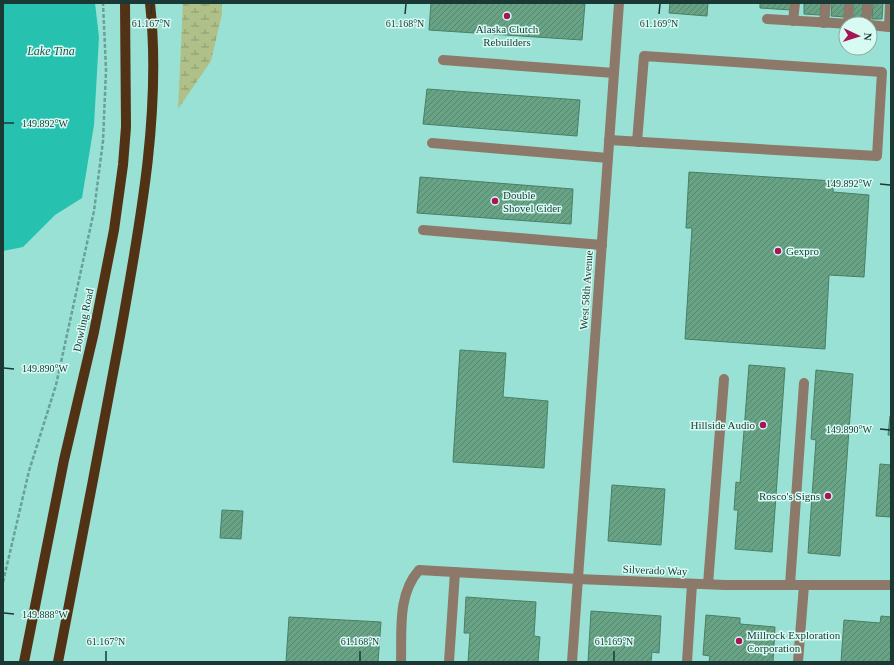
<svg xmlns="http://www.w3.org/2000/svg" width="894" height="665" font-family="Georgia,serif">
	<style>
		.wetland { fill: url(#wetland-marsh) }
		.water { fill: #27c2af }
		.building { fill: url(#building-hatch); stroke: #478065 }
		.lines { fill: none; stroke-linecap: round; stroke-linejoin: round }
		.path { stroke: #68a197; stroke-width: 2.5; stroke-dasharray: 4 2; stroke-linecap: butt }
		.minor { stroke: #8c7969; stroke-width: 10 }
		.major { stroke: #523214; stroke-width: 10 }
		.ticks { fill: none; stroke: #1b3934; stroke-width: 1.5 }
		.poi-dot { fill: #a61655; stroke: #d7faf3; stroke-width: 1.5 }
		.labels { text-anchor: middle; dominant-baseline: central; stroke-width: 3; stroke-linejoin: round; paint-order: stroke }
		.poi-label { font-size: 11px; fill: #1b3934; stroke: #d7faf3; text-anchor: start }
		.street-label { font-size: 11px; fill: #1b3934; stroke: #d7faf3 }
		.water-label { font-size: 12px; font-style: italic; fill: #1a554c; stroke: #d7faf3 }
		.ticks-label { font-size: 10px; text-anchor: middle; fill: #1b3934; stroke: #d7faf3; stroke-width: 3; stroke-linejoin: round; paint-order: stroke }
	</style>
	<defs>
		<pattern id="wetland-marsh" width="20" height="14" patternUnits="userSpaceOnUse"><rect width="20" height="14" fill="#afc089"/><path d="M1 5h8M5 5V1M11 12h8M15 12V8" fill="none" stroke="#8e9d71"/></pattern>
		<pattern id="building-hatch" width="6" height="6" patternUnits="userSpaceOnUse"><rect width="6" height="6" fill="#69a386"/><path d="M-1 1l2-2M0 6l6-6M5 7l2-2" fill="none" stroke="#56866e"/></pattern>
	</defs>
	<rect width="100%" height="100%" fill="#98e1d4"/>
	<!-- wetland -->
	<polygon class="wetland" points="183,3 222,3 222,14 211,61 178,109"/>
	<!-- water -->
	<polygon class="water" points="3,3 95,3 99,37 94,125 82,198 55,215 23,247 3,251"/>
	<!-- building -->
	<g class="building">
		<polygon points="431,3 585,3 582,40 429,30"/>
		<polygon points="670,3 708,3 707,16 669,13"/>
		<polygon points="760,3 792,3 791,10 760,8"/>
		<polygon points="804,3 821,3 820,15 804,14"/>
		<polygon points="832,3 846,3 845,17 831,16"/>
		<polygon points="853,3 863,3 862,18 852,17"/>
		<polygon points="873,3 883,3 882,19 872,19"/>
		<polygon points="427,89 580,100 577,136 423,124"/>
		<polygon points="689,172 834,181 833,192 869,195 864,277 829,275 825,349 685,339 692,228 686,228"/>
		<polygon points="420,177 573,189 571,224 417,213"/>
		<polygon points="460,350 506,353 503,397 548,401 544,468 453,462"/>
		<polygon points="749,365 785,368 772,552 735,549 738,510 734,510 736,482 740,483"/>
		<polygon points="816,370 853,374 840,556 808,553 816,440 811,439"/>
		<polygon points="890,416 891,416 891,435 888,435"/>
		<polygon points="880,464 891,465 891,517 876,516"/>
		<polygon points="612,485 665,489 661,545 608,541"/>
		<polygon points="222,510 243,511 241,539 220,538"/>
		<polygon points="466,597 536,602 534,636 540,637 538,662 468,662 470,633 464,633"/>
		<polygon points="591,611 661,616 659,653 652,652 651,662 588,662"/>
		<polygon points="706,615 740,618 740,624 775,627 773,662 709,662 710,656 703,655"/>
		<polygon points="881,616 891,617 891,662 841,662 844,620 880,623"/>
		<polygon points="289,617 381,622 378,662 286,662"/>
	</g>
	<g class="lines">
		<!-- path -->
		<polyline class="path" points="3,582 29,471 56,385 94,211 103,141 106,70 103,3"/>
		<!-- minor -->
		<g class="minor">
			<polyline points="767,19 850,24"/>
			<polyline points="793,21 795,3"/>
			<polyline points="824,23 826,3"/>
			<polyline points="848,24 849,3"/>
			<polyline points="866,24 868,3"/>
			<polyline points="870,25 889,27 890,3"/>
			<polyline points="443,60 614,73"/>
			<polyline points="609,140 877,156 882,72 644,56 637,142"/>
			<polyline points="432,143 608,158"/>
			<polyline points="423,230 602,245"/>
			<polyline points="708,584 724,379"/>
			<polyline points="790,585 804,383"/>
			<path d="M401,662c1,-31 -4,-67 18,-92l159,9 147,6h166"/>
			<polyline points="449,662 455,572"/>
			<polyline points="572,662 619,3"/>
			<polyline points="687,662 692,584"/>
			<polyline points="798,662 804,585"/>
		</g>
		<!-- major -->
		<g class="major">
			<polyline points="24,662 64,460 94,332 114,230 123,165 126,127 125,3"/>
			<path d="M58,662c21,-109 42,-217 62,-326 19,-107 42,-224 30,-333"/>
		</g>
	</g>
	<!-- ticks -->
	<path class="ticks" d="M151,14l1,-10M405,14l1,-10M659,14l1,-10M4,123h10M880,184l10,1M4,368l10,1M880,429l10,1M4,613l10,1M106,661v-10M360,661v-10M614,661v-10"/>
	<!-- markers -->
	<g class="poi-dot">
		<circle cx="507" cy="16" r="4"/>
		<circle cx="495" cy="201" r="4"/>
		<circle cx="778" cy="251" r="4"/>
		<circle cx="763" cy="425" r="4"/>
		<circle cx="828" cy="496" r="4"/>
		<circle cx="739" cy="641" r="4"/>
	</g>
	<g class="labels">
		<!-- poi labels -->
		<g class="poi-label">
			<text x="507" y="29" text-anchor="middle">Alaska Clutch<tspan x="507" dy="13">Rebuilders</tspan></text>
			<text x="503" y="195">Double<tspan x="503" dy="13">Shovel Cider</tspan></text>
			<text x="786" y="251">Gexpro</text>
			<text x="755" y="425" text-anchor="end">Hillside Audio</text>
			<text x="820" y="496" text-anchor="end">Rosco's Signs</text>
			<text x="747" y="635">Millrock Exploration<tspan x="747" dy="13">Corporation</tspan></text>
		</g>
		<!-- street labels -->
		<g class="street-label">
			<text transform="translate(586 290) rotate(-86)">West 58th Avenue</text>
			<text transform="translate(83 320) rotate(-78)">Dowling Road</text>
			<text transform="translate(655 570) rotate(2)">Silverado Way</text>
		</g>
		<!-- water labels -->
		<g class="water-label">
			<text x="51" y="51">Lake Tina</text>
		</g>
	</g>
	<g class="ticks-label">
		<text x="151" y="27">61.167°N</text>
		<text x="405" y="27">61.168°N</text>
		<text x="659" y="27">61.169°N</text>
		<text x="45" y="127">149.892°W</text>
		<text x="849" y="187">149.892°W</text>
		<text x="45" y="372">149.890°W</text>
		<text x="849" y="433">149.890°W</text>
		<text x="45" y="618">149.888°W</text>
		<text x="106" y="645">61.167°N</text>
		<text x="360" y="645">61.168°N</text>
		<text x="614" y="645">61.169°N</text>
	</g>
	<!-- border -->
	<rect width="894" height="665" fill="none" stroke="#1b3934" stroke-width="8"/>
	<!-- north arrow -->
	<g transform="translate(858 36) rotate(94)"><circle r="19" fill="#d7faf3" stroke="#8cada7"/>
	<path d="M0-3L7 15L0 10L-7 15Z" fill="#a61655"/>
	<text y="-6" font-size="11" font-weight="bold" text-anchor="middle" fill="#1b3934">N</text>
	</g>
</svg>
